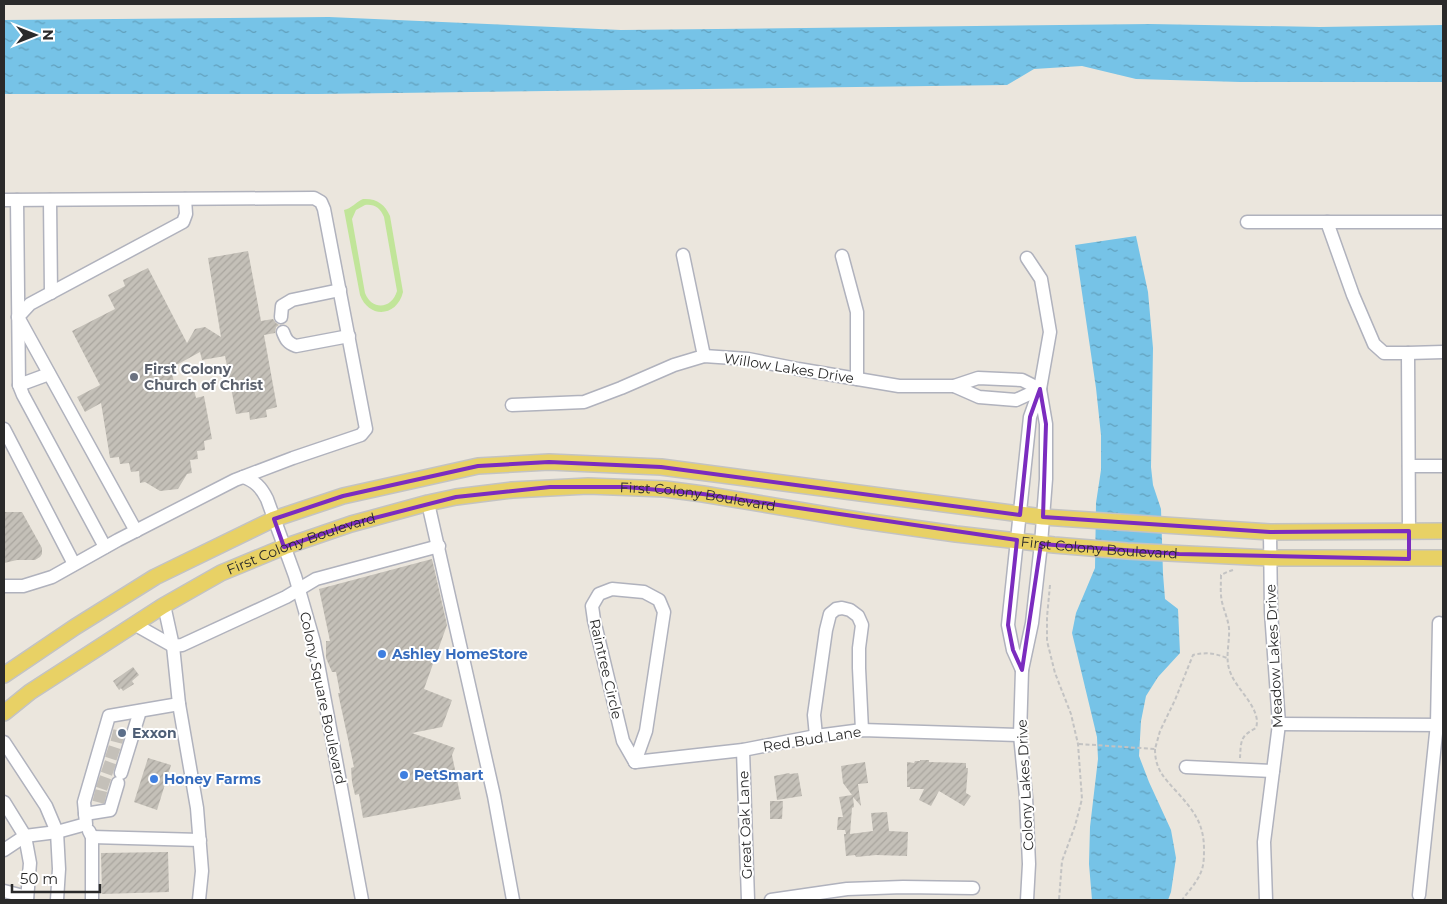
<svg xmlns="http://www.w3.org/2000/svg" width="1447" height="904" font-family="Montserrat,sans-serif">
	<style>
		.pitch { fill: #c1e599; fill-rule: evenodd }
		.water { fill: url(#water-ripples) }
		.building { fill: url(#building-hatch) }
		.lines { fill: none; stroke-linecap: round; stroke-linejoin: round }
		.minor-tunnel { stroke: #c4c0b9; stroke-width: 12; stroke-dasharray: 12 6; stroke-linecap: butt }
		.minor-casing { stroke: #b0b2bd; stroke-width: 15 }
		.major-casing { stroke: #c3c3c3; stroke-width: 18 }
		.path { stroke: #c3c3c3; stroke-width: 2; stroke-dasharray: 4 2.5; stroke-linecap: butt }
		.minor { stroke: #fff; stroke-width: 12 }
		.major { stroke: #e8d165; stroke-width: 15 }
		.marked { fill: none; stroke: #7b2cbf; stroke-width: 4; stroke-linejoin: round }
		.worship-dot { fill: #6b7280; stroke: #fff; stroke-width: 2 }
		.shop-dot { fill: #3f7fe0; stroke: #fff; stroke-width: 2 }
		.service-dot { fill: #5c6f8a; stroke: #fff; stroke-width: 2 }
		.labels { text-anchor: middle; dominant-baseline: central; stroke-width: 4; stroke-linejoin: round; paint-order: stroke }
		.street-label { font-size: 14px; fill: #2a2a2a; stroke: #fff }
		.worship-label { font-size: 14px; font-weight: bold; fill: #5b616d; stroke: #fff; text-anchor: start }
		.shop-label { font-size: 14px; font-weight: bold; fill: #366cbe; stroke: #fff; text-anchor: start }
		.service-label { font-size: 14px; font-weight: bold; fill: #4e5e75; stroke: #fff; text-anchor: start }
	</style>
	<defs>
		<pattern id="water-ripples" width="26" height="14" patternUnits="userSpaceOnUse" patternTransform="scale(1.25)"><rect width="26" height="14" fill="#76c3e7"/><path d="M2 4q2-2 4 0t4 0M15 11q2-2 4 0t4 0" fill="none" stroke="#619fbb"/></pattern>
		<pattern id="building-hatch" width="6" height="6" patternUnits="userSpaceOnUse" patternTransform="scale(1.25)"><rect width="6" height="6" fill="#c4c0b8"/><path d="M-1 1l2-2M0 6l6-6M5 7l2-2" fill="none" stroke="#a9a59e"/></pattern>
	</defs>
	<rect width="100%" height="100%" fill="#ebe6dd"/>
	<!-- pitch -->
	<path class="pitch" d="M363,199c13,-1 22,5 27,17l13,76c-6,25 -34,27 -43,3l-16,-85c7,-1 12,-8 19,-11zM365,205c10,-1 15,3 19,12l13,74c-5,18 -25,20 -32,2l-13,-74 4,-9z"/>
	<!-- water -->
	<g class="water">
		<polygon points="329,17 621,30 1150,24 1320,27 1443,25 1443,82 1240,82 1136,79 1082,66 1034,69 1007,85 318,94 4,94 4,20"/>
		<polygon points="1136,236 1148,292 1153,348 1151,467 1153,485 1161,509 1163,574 1165,599 1178,609 1180,653 1158,677 1146,696 1141,721 1139,756 1149,782 1171,830 1176,858 1171,892 1168,900 1092,900 1089,864 1090,827 1098,759 1097,737 1072,633 1076,613 1095,568 1096,503 1101,470 1101,435 1096,388 1075,245"/>
	</g>
	<!-- building -->
	<g class="building">
		<polygon points="248,251 261,321 273,319 276,323 279,325 276,327 275,333 264,335 277,407 266,410 267,417 250,420 249,412 236,414 225,356 202,360 200,352 171,368 176,392 194,390 196,398 204,396 212,439 204,441 205,450 197,451 198,459 190,460 192,473 187,474 178,489 160,491 145,482 140,483 139,471 131,472 129,463 120,464 119,457 110,458 101,403 85,412 77,397 100,385 72,331 115,309 108,295 125,286 123,280 148,268 187,343 195,329 205,327 221,337 208,258"/>
		<polygon points="4,512 22,512 42,548 42,554 40,557 35,560 17,560 4,563"/>
		<polygon points="432,559 447,625 424,689 452,700 442,727 412,733 455,748 452,755 461,799 363,818 359,794 355,795 352,782 351,768 354,767 338,693 340,693 336,672 332,672 326,658 326,641 330,641 319,589"/>
		<polygon points="133,667 139,675 132,681 134,684 123,691 121,688 119,690 113,681"/>
		<polygon points="148,758 171,765 157,810 134,802"/>
		<polygon points="920,760 929,760 929,762 966,763 966,768 968,768 966,793 971,796 964,806 939,791 931,806 919,800 924,789 910,789 910,787 907,787 907,762 914,763 915,761 920,761"/>
		<polygon points="865,762 868,783 858,784 861,806 853,797 854,807 852,808 850,834 873,831 871,813 887,812 889,831 908,832 907,856 876,855 856,857 855,855 846,856 844,834 846,834 845,830 837,830 838,817 843,817 839,797 852,795 843,783 841,766"/>
		<polygon points="789,773 790,774 798,773 802,796 777,800 774,776"/>
		<polygon points="770,801 783,801 782,819 770,819"/>
		<polygon points="168,852 169,892 102,894 101,853"/>
	</g>
	<g class="lines">
		<!-- minor-tunnel -->
		<g class="minor-tunnel">
			<polyline points="112,735 124,738"/>
			<polyline points="107,751 119,755"/>
			<polyline points="103,766 114,770"/>
			<polyline points="98,781 109,785"/>
			<polyline points="94,795 106,798"/>
		</g>
		<defs>
			<g id="minor">
				<polyline points="4,200 314,198 321,202 324,209 366,429 361,435 293,458 235,480 118,540 52,577 23,586 4,586"/>
				<polyline points="17,200 19,385 23,395 105,547"/>
				<polyline points="50,200 51,293"/>
				<polyline points="1247,222 1327,222 1353,295 1374,344 1384,353 1408,353 1409,531"/>
				<polyline points="1327,222 1443,222"/>
				<polyline points="683,255 704,356"/>
				<polyline points="842,256 857,312 857,379"/>
				<polyline points="281,317 282,306 292,300 340,290"/>
				<path d="M283,332c3,8 5,11 13,14l53,-10"/>
				<polyline points="1408,353 1443,352"/>
				<polyline points="19,385 49,374"/>
				<polyline points="954,386 979,397 1016,400 1040,389"/>
				<polyline points="512,405 584,402 621,388 674,365 704,356 748,359 798,369 899,386 954,386 978,378 1022,380 1040,389"/>
				<polyline points="4,429 74,564"/>
				<polyline points="1409,466 1443,466"/>
				<path d="M243,477c12,4 18,10 24,22l28,77 19,66 48,258"/>
				<polyline points="428,503 494,796 513,900"/>
				<polyline points="136,531 18,317 30,304 183,222 186,214 185,199"/>
				<polygon points="612,589 644,592 659,600 664,612 646,731 635,762 623,741 594,620 592,606 599,594"/>
				<polyline points="134,624 173,646 182,645 286,597 316,579 439,546"/>
				<polyline points="1022,670 1013,650 1008,625 1030,417 1040,389 1050,332 1041,279 1027,258"/>
				<polyline points="179,704 197,808 202,871 199,900"/>
				<polyline points="1279,724 1443,725"/>
				<polyline points="816,736 814,715 826,630 830,614 836,609 842,608 850,610 858,616 862,625 859,648 859,668 862,730"/>
				<polyline points="4,742 46,806 57,832 59,869 57,900"/>
				<polyline points="743,750 748,900"/>
				<polyline points="635,762 743,750 816,736 862,730 1020,735"/>
				<polyline points="1186,767 1273,771"/>
				<polyline points="121,773 140,711"/>
				<polyline points="4,802 25,836 30,863 27,900"/>
				<polyline points="85,814 110,810 118,783"/>
				<polyline points="89,831 92,837 92,900"/>
				<polyline points="92,837 200,840"/>
				<polyline points="4,850 25,836 57,832 86,824 84,802 109,716 179,704 173,646 164,605"/>
				<polyline points="4,891 27,897"/>
				<polyline points="1419,895 1437,724 1439,623"/>
				<polyline points="771,900 847,889 903,887 973,888"/>
				<polyline points="1027,900 1029,864 1026,797 1020,735 1022,670 1032,623 1041,544 1046,479 1046,424 1040,389"/>
				<polyline points="1266,900 1264,842 1279,724 1271,612 1270,532"/>
			</g>
			<g id="major">
				<polyline points="4,675 75,627 155,577 274,519 343,496 478,466 549,462 661,467 1043,517 1270,532 1443,531"/>
				<path id="s1" d="M4,713l26,-21 133,-86 58,-33 63,-26 67,-23 77,-21 28,-6 56,-7 76,-4 77,3 38,5 161,27 92,13 98,11 73,6 143,7h173"/>
			</g>
		</defs>
		<!-- minor casing -->
		<use href="#minor" class="minor-casing"/>
		<!-- major casing -->
		<use href="#major" class="major-casing"/>
		<!-- path -->
		<g class="path">
			<path d="M1233,570l-6,2 -6,3c0,10 -1,18 1,27 2,9 6,17 7,26 1,16 -5,31 2,46 6,16 31,35 25,54 -16,8 -15,13 -16,30"/>
			<polyline points="1050,585 1047,617 1047,641 1055,673 1071,714 1078,744 1082,799 1075,826 1062,861 1059,900"/>
			<path d="M1079,744l76,5 5,-18 15,-31 18,-45c13,-3 21,-2 34,3"/>
			<path d="M1155,749c0,20 9,29 22,43 16,18 27,31 27,57 0,7 0,16 -3,23 -4,10 -12,19 -19,28"/>
		</g>
		<!-- minor -->
		<use href="#minor" class="minor"/>
		<!-- major -->
		<use href="#major" class="major"/>
	</g>
	<!-- marked area -->
	<path class="marked" d="M1040,389l6,35 -3,93 227,15 139,-1v28l-230,-5 -138,-10 -19,126 -9,-20 -5,-25 9,-85 -314,-46 -77,-7h-76l-94,10 -105,27 -67,23 -10,-28 69,-23 135,-30 71,-4 112,5 359,48 10,-98z"/>
	<!-- markers -->
	<circle class="worship-dot" cx="134" cy="377" r="5"/>
	<g class="shop-dot">
		<circle cx="382" cy="654" r="5"/>
		<circle cx="404" cy="775" r="5"/>
		<circle cx="154" cy="779" r="5"/>
	</g>
	<circle class="service-dot" cx="122" cy="733" r="5"/>
	<g class="labels">
		<!-- street labels -->
		<g class="street-label">
			<text transform="translate(789 368) rotate(9)">Willow Lakes Drive</text>
			<text stroke="none"><textPath href="#s1" startOffset="749">First Colony Boulevard</textPath></text>
			<text stroke="none"><textPath href="#s1" startOffset="344">First Colony Boulevard</textPath></text>
			<text stroke="none"><textPath href="#s1" startOffset="1154">First Colony Boulevard</textPath></text>
			<text transform="translate(1274 656) rotate(-93)">Meadow Lakes Drive</text>
			<text transform="translate(606 669) rotate(77)">Raintree Circle</text>
			<text transform="translate(323 698) rotate(78)">Colony Square Boulevard</text>
			<text transform="translate(812 739) rotate(-9)">Red Bud Lane</text>
			<text transform="translate(1025 785) rotate(-93)">Colony Lakes Drive</text>
			<text transform="translate(745 825) rotate(-92)">Great Oak Lane</text>
		</g>
		<!-- worship labels -->
		<g class="worship-label">
			<text x="144" y="369">First Colony<tspan x="144" dy="16">Church of Christ</tspan></text>
		</g>
		<!-- shop labels -->
		<g class="shop-label">
			<text x="392" y="654">Ashley HomeStore</text>
			<text x="414" y="775">PetSmart</text>
			<text x="164" y="779">Honey Farms</text>
		</g>
		<!-- service labels -->
		<g class="service-label">
			<text x="132" y="733">Exxon</text>
		</g>
	</g>
	<!-- border -->
	<rect width="1447" height="904" fill="none" stroke="#2a2a2a" stroke-width="10"/>
	<!-- north arrow -->
	<g transform="translate(35 35) rotate(90)" stroke="#ffffff" stroke-width="4" paint-order="stroke">
	<path d="M0-4L9 19L0 12L-9 19Z" fill="#2a2a2a"/>
	<text y="-8" font-size="14" font-weight="bold" text-anchor="middle" fill="#2a2a2a">N</text>
	</g>
	<!-- scale -->
	<path d="M12 884v8h88v-8" fill="none" stroke="#2a2a2a" stroke-width="2.5"/>
	<text x="20" y="884" font-size="15" fill="#2a2a2a" stroke="#ffffff" stroke-width="4" paint-order="stroke">50 m</text>
</svg>
